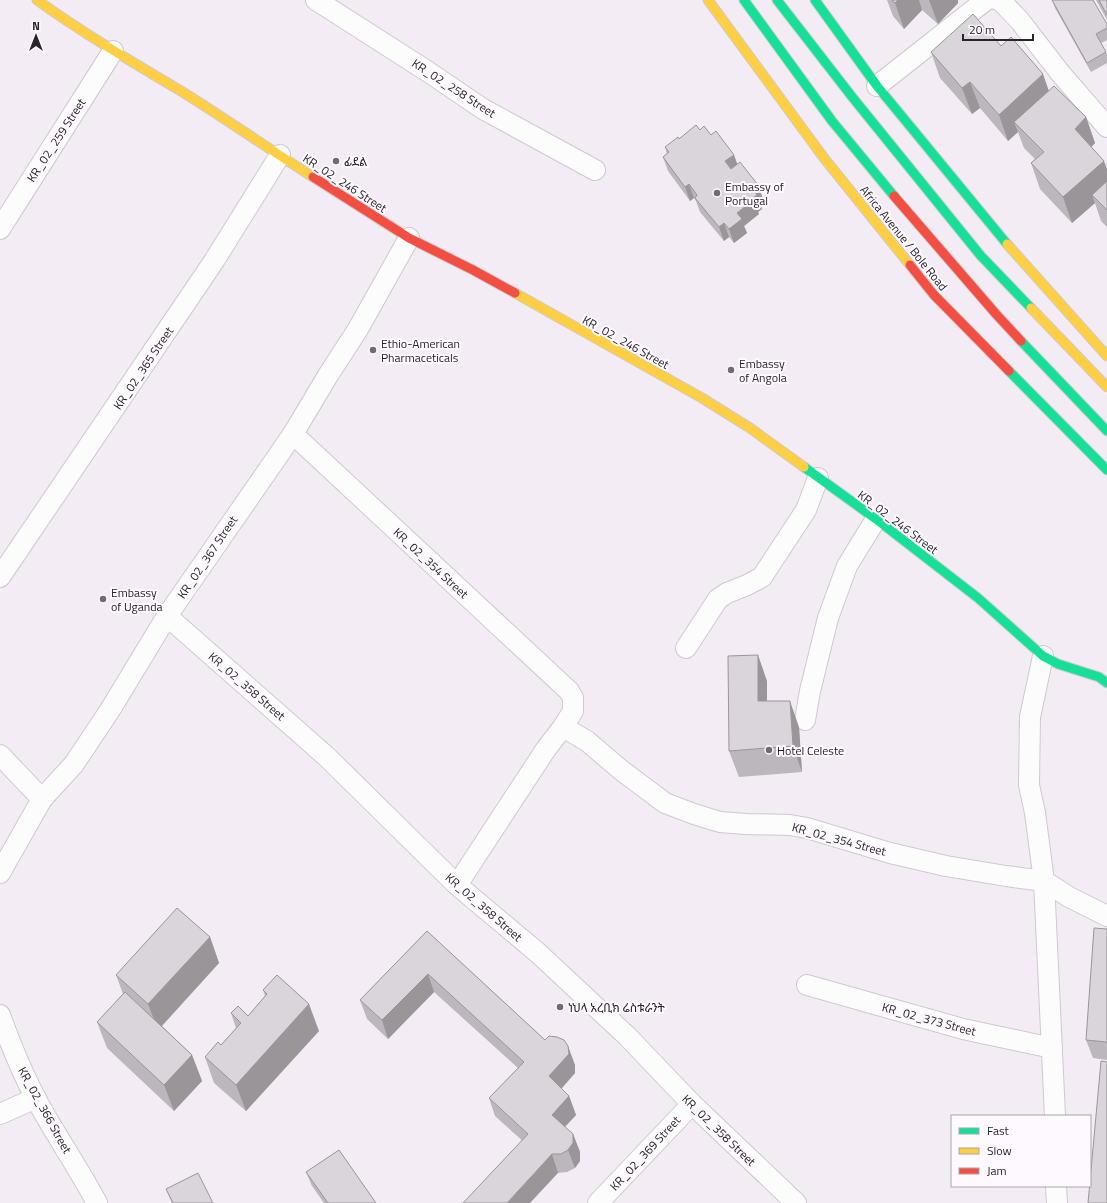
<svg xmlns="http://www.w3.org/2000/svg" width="1107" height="1203" font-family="'Titillium Web','Noto Sans Ethiopic',sans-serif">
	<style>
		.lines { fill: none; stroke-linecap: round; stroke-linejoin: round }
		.street-casing { stroke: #cfc9cf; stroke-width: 22 }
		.fast-casing { stroke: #cfc9cf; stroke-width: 11 }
		.slow-casing { stroke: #cfc9cf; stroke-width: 11 }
		.jam-casing { stroke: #cfc9cf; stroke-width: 11 }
		.street { stroke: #fdfcfd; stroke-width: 20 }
		.fast { stroke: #16e098; stroke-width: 9 }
		.slow { stroke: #ffcf43; stroke-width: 9 }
		.jam { stroke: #f24e42; stroke-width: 9 }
		.wall { fill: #bbb7bc }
		.shaded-wall { fill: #999599 }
		.building { fill: #dad5db; stroke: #999599 }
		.poi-dot { fill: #706a71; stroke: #fef9ff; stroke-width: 1.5 }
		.labels { text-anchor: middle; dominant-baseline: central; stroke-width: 4; stroke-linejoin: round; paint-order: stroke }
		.street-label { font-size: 12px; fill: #29242a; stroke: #fef9ff }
		.poi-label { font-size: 12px; fill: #29242a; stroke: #fef9ff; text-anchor: start }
	</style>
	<rect width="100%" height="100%" fill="#f3ecf4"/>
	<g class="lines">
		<defs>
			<g id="street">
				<polyline points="316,0 427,71 483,109 595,170"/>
				<polyline points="998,0 1001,1 1020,21 1061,74 1107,127"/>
				<polyline points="877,86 986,0"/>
				<polyline points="0,229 113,51"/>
				<polyline points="293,434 569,691 573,698 573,711 563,727 546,749 457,885"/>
				<polyline points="0,577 214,261 280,155"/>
				<polyline points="167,616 327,757 457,885 538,953 627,1036 692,1104 796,1203"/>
				<polyline points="686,648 718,599 727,593 747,585 762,577 806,510 818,478"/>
				<polyline points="1043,656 1030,717 1029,785 1035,813 1044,881 1055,1116"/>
				<polyline points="805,720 810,691 828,618 847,566 876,519"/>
				<polyline points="563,727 587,741 621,770 665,803 694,814 720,822 746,824 790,825 807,828 890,853 946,866 1006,876 1044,881 1069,897 1107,916"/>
				<polyline points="0,755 42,799"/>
				<polyline points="0,873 42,799 74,764 110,710 167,616 293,434 327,377 358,329 409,238"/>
				<polyline points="807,985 963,1029 1052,1048"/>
				<path d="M0,1015c10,28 21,55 35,82 19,36 43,70 62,106"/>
				<polyline points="0,1114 36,1098"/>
				<polyline points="1056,1186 1057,1203"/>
				<polyline points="598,1203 692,1104"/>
			</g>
			<g id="fast">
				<polyline points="744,0 832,121 894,196"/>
				<polyline points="777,0 853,98 981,256 1031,308"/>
				<polyline points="815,0 877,86 1007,244"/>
				<polyline points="1021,341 1107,431"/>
				<polyline points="1009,371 1107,470"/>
				<polyline points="804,467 876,519 978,598 1043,656 1058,664 1099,677 1107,683"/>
			</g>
			<g id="slow">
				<path d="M37,0c46,33 95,62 144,91 45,28 88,58 132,86"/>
				<polyline points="708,0 824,158 910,265"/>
				<polyline points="1007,244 1107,356"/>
				<polyline points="515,293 702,398 750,428 804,467"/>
				<polyline points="1031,308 1107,387"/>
			</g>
			<g id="jam">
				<polyline points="313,177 409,238 473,270 515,293"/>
				<polyline points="894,196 996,314 1021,341"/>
				<polyline points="910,265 934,295 1009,371"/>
			</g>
		</defs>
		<!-- street casing -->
		<use href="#street" class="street-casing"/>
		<!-- fast casing -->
		<use href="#fast" class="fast-casing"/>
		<!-- slow casing -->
		<use href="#slow" class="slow-casing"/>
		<!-- jam casing -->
		<use href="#jam" class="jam-casing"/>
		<!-- street -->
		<use href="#street" class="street"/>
		<!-- fast -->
		<use href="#fast" class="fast"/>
		<!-- slow -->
		<use href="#slow" class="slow"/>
		<!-- jam -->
		<use href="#jam" class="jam"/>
	</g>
	<!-- wall -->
	<g class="wall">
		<polygon points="887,0 958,0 958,3 938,24 922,10 904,29 893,16"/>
		<polygon points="1052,0 1107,24 1107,40 1101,43 1107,54 1107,63 1091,72 1055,8"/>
		<polygon points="1096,0 1107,0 1107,20"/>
		<polygon points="1001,46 1049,91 1086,117 1095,143 1091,147 1107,169 1107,227 1101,221 1095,203 1072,223 1040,189 1031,163 1035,159 1024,148 1018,132 1008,141 980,108 972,114 940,78 931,52"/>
		<polygon points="700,130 711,135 734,155 737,164 758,185 763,199 759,202 762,209 758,212 759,214 744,226 747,233 734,243 729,237 724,241 700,212 696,201 694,198 690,201 668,171 663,157 667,154 665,147 679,139"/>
		<polygon points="767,681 767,701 799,727 802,772 739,777 729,751"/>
		<polygon points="1107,929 1107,1060 1093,1058 1086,1040"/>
		<polygon points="427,931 545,1040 575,1065 575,1073 561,1088 569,1096 576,1115 565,1127 573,1134 580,1152 580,1161 575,1168 567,1172 558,1173 495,1116 489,1098 518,1068 434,992 388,1039 367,1019 360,1000"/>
		<polygon points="210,937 219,963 162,1026 192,1055 202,1081 174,1111 107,1048 97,1022 123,994 116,975"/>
		<polygon points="263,990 319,1031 246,1111 214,1083 205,1057 221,1045 236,1028 231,1013 248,1016 265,996"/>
		<polygon points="306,1172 376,1203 324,1203 312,1186"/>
		<polygon points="166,1189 213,1203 172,1203"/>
	</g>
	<!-- shaded-wall -->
	<g class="shaded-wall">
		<polygon points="898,0 919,0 922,10 904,29 895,3"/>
		<polygon points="929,0 958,0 958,3 938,24"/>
		<polygon points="1043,74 1052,100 1014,122 1018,132 1008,141 999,115"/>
		<polygon points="970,82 980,108 972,114 962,88"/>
		<polygon points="1086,117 1095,143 1084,155 1075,129"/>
		<polygon points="734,155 739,169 730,176 725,161"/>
		<polygon points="1104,161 1107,169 1107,192 1092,195 1095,203 1072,223 1063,197"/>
		<polygon points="689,184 694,198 690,201 685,187"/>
		<polygon points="758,185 763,199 759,202 762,209 758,212 759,214 744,226 747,233 734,243 729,229 737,213 753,198 753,189"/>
		<polygon points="724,223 729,237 724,241 719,227"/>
		<polygon points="758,655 767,681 767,727 758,701"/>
		<polygon points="790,701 799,727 802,772 793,746"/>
		<polygon points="210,937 219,963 158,1030 148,1004"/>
		<polygon points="428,974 434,992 388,1039 382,1020"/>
		<polygon points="309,1004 319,1031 246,1111 236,1085"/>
		<polygon points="568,1046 575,1065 575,1073 556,1095 549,1076"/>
		<polygon points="192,1055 202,1081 174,1111 164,1085"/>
		<polygon points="569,1096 576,1115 559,1133 552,1115"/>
		<polygon points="573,1134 580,1152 580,1161 575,1168 568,1150"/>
		<polygon points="552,1154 558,1173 530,1203 507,1203"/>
	</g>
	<!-- building -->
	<g class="building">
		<polygon points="892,0 898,0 895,3"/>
		<polygon points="1052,0 1093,0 1107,24 1107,28 1096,34 1106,52 1087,63"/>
		<polygon points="1099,0 1107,0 1107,15"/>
		<polygon points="973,14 1001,46 1011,37 1043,74 999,115 970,82 962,88 931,52"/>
		<polygon points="1054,86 1086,117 1075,129 1104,161 1063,197 1031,163 1044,152 1014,122"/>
		<polygon points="696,125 700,130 704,126 711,135 716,131 734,155 725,161 731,169 740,162 758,185 753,189 757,195 753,198 754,200 737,213 742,219 729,229 724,223 719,227 695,198 697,195 689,184 685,187 663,157 669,152 665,147 678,137 679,139"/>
		<polygon points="1107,181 1107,210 1092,195"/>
		<polygon points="758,655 758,701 790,701 793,746 729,751 728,656"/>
		<polygon points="177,908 210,937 148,1004 116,975"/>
		<polygon points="1094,928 1107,929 1107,1042 1086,1040"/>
		<polygon points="427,931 545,1040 549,1036 557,1037 564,1040 568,1046 569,1054 549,1076 569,1096 552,1115 573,1134 573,1143 568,1150 561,1154 552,1154 507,1203 463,1203 528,1134 489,1098 524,1062 428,974 382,1020 360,1000"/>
		<polygon points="277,975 309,1004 236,1085 205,1057 218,1042 221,1045 241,1023 231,1013 238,1006 248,1016 267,994 263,990"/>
		<polygon points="125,992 192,1055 164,1085 97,1022"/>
		<polygon points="1101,1061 1107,1062 1107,1203 1088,1203"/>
		<polygon points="339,1150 376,1203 328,1203 306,1172"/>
		<polygon points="198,1173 213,1203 173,1203 166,1189"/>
	</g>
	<!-- markers -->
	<g class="poi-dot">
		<circle cx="336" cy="161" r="4"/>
		<circle cx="717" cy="193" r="4"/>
		<circle cx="373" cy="350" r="4"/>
		<circle cx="731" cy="370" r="4"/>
		<circle cx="103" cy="599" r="4"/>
		<circle cx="769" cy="750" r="4"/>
		<circle cx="560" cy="1007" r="4"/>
	</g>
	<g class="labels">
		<!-- street labels -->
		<g class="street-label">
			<text transform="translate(454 88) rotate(33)">KR_02_258 Street</text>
			<text transform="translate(56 140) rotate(-57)">KR_02_259 Street</text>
			<text transform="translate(345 183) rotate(33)">KR_02_246 Street</text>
			<text transform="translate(904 238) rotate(51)">Africa Avenue / Bole Road</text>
			<text transform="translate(626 342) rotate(29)">KR_02_246 Street</text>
			<text transform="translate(143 368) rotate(-56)">KR_02_365 Street</text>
			<text transform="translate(898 522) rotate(37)">KR_02_246 Street</text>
			<text transform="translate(207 557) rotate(-56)">KR_02_367 Street</text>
			<text transform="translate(431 563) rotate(43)">KR_02_354 Street</text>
			<text transform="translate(247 686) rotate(41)">KR_02_358 Street</text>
			<text transform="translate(839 839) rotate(15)">KR_02_354 Street</text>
			<text transform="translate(484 907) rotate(41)">KR_02_358 Street</text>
			<text transform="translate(929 1019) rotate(15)">KR_02_373 Street</text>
			<text transform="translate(45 1110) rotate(61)">KR_02_366 Street</text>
			<text transform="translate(719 1130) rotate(44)">KR_02_358 Street</text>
			<text transform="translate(645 1153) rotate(-47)">KR_02_369 Street</text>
		</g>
		<!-- poi labels -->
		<g class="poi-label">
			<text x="344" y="161">ፊደል</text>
			<text x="725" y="186">Embassy of<tspan x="725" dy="14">Portugal</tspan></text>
			<text x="381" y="343">Ethio-American<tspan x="381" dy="14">Pharmaceticals</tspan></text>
			<text x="739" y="363">Embassy<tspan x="739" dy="14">of Angola</tspan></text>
			<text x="111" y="592">Embassy<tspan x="111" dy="14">of Uganda</tspan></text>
			<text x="777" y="750">Hotel Celeste</text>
			<text x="568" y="1007">ነህላ አረቢክ ሬስቱራንት</text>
		</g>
	</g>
	<!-- legend -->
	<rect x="951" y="1115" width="140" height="72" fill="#fef9ff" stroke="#a9a4aa"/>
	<rect x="959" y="1128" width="20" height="6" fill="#16e098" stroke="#a9a4aa"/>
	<text x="987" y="1135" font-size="12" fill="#29242a">Fast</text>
	<rect x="959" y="1148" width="20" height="6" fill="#ffcf43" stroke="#a9a4aa"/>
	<text x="987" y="1155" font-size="12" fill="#29242a">Slow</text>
	<rect x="959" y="1168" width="20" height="6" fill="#f24e42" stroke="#a9a4aa"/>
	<text x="987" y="1175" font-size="12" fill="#29242a">Jam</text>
	<!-- north arrow -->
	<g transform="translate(36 36)" stroke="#fef9ff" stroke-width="3" paint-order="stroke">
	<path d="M0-3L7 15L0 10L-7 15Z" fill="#29242a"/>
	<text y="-6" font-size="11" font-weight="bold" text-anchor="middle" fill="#29242a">N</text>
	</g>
	<!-- scale -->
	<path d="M963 34v6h70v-6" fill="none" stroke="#29242a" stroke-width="2"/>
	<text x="969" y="34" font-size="12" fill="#29242a" stroke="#fef9ff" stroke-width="3" paint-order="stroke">20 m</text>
</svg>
